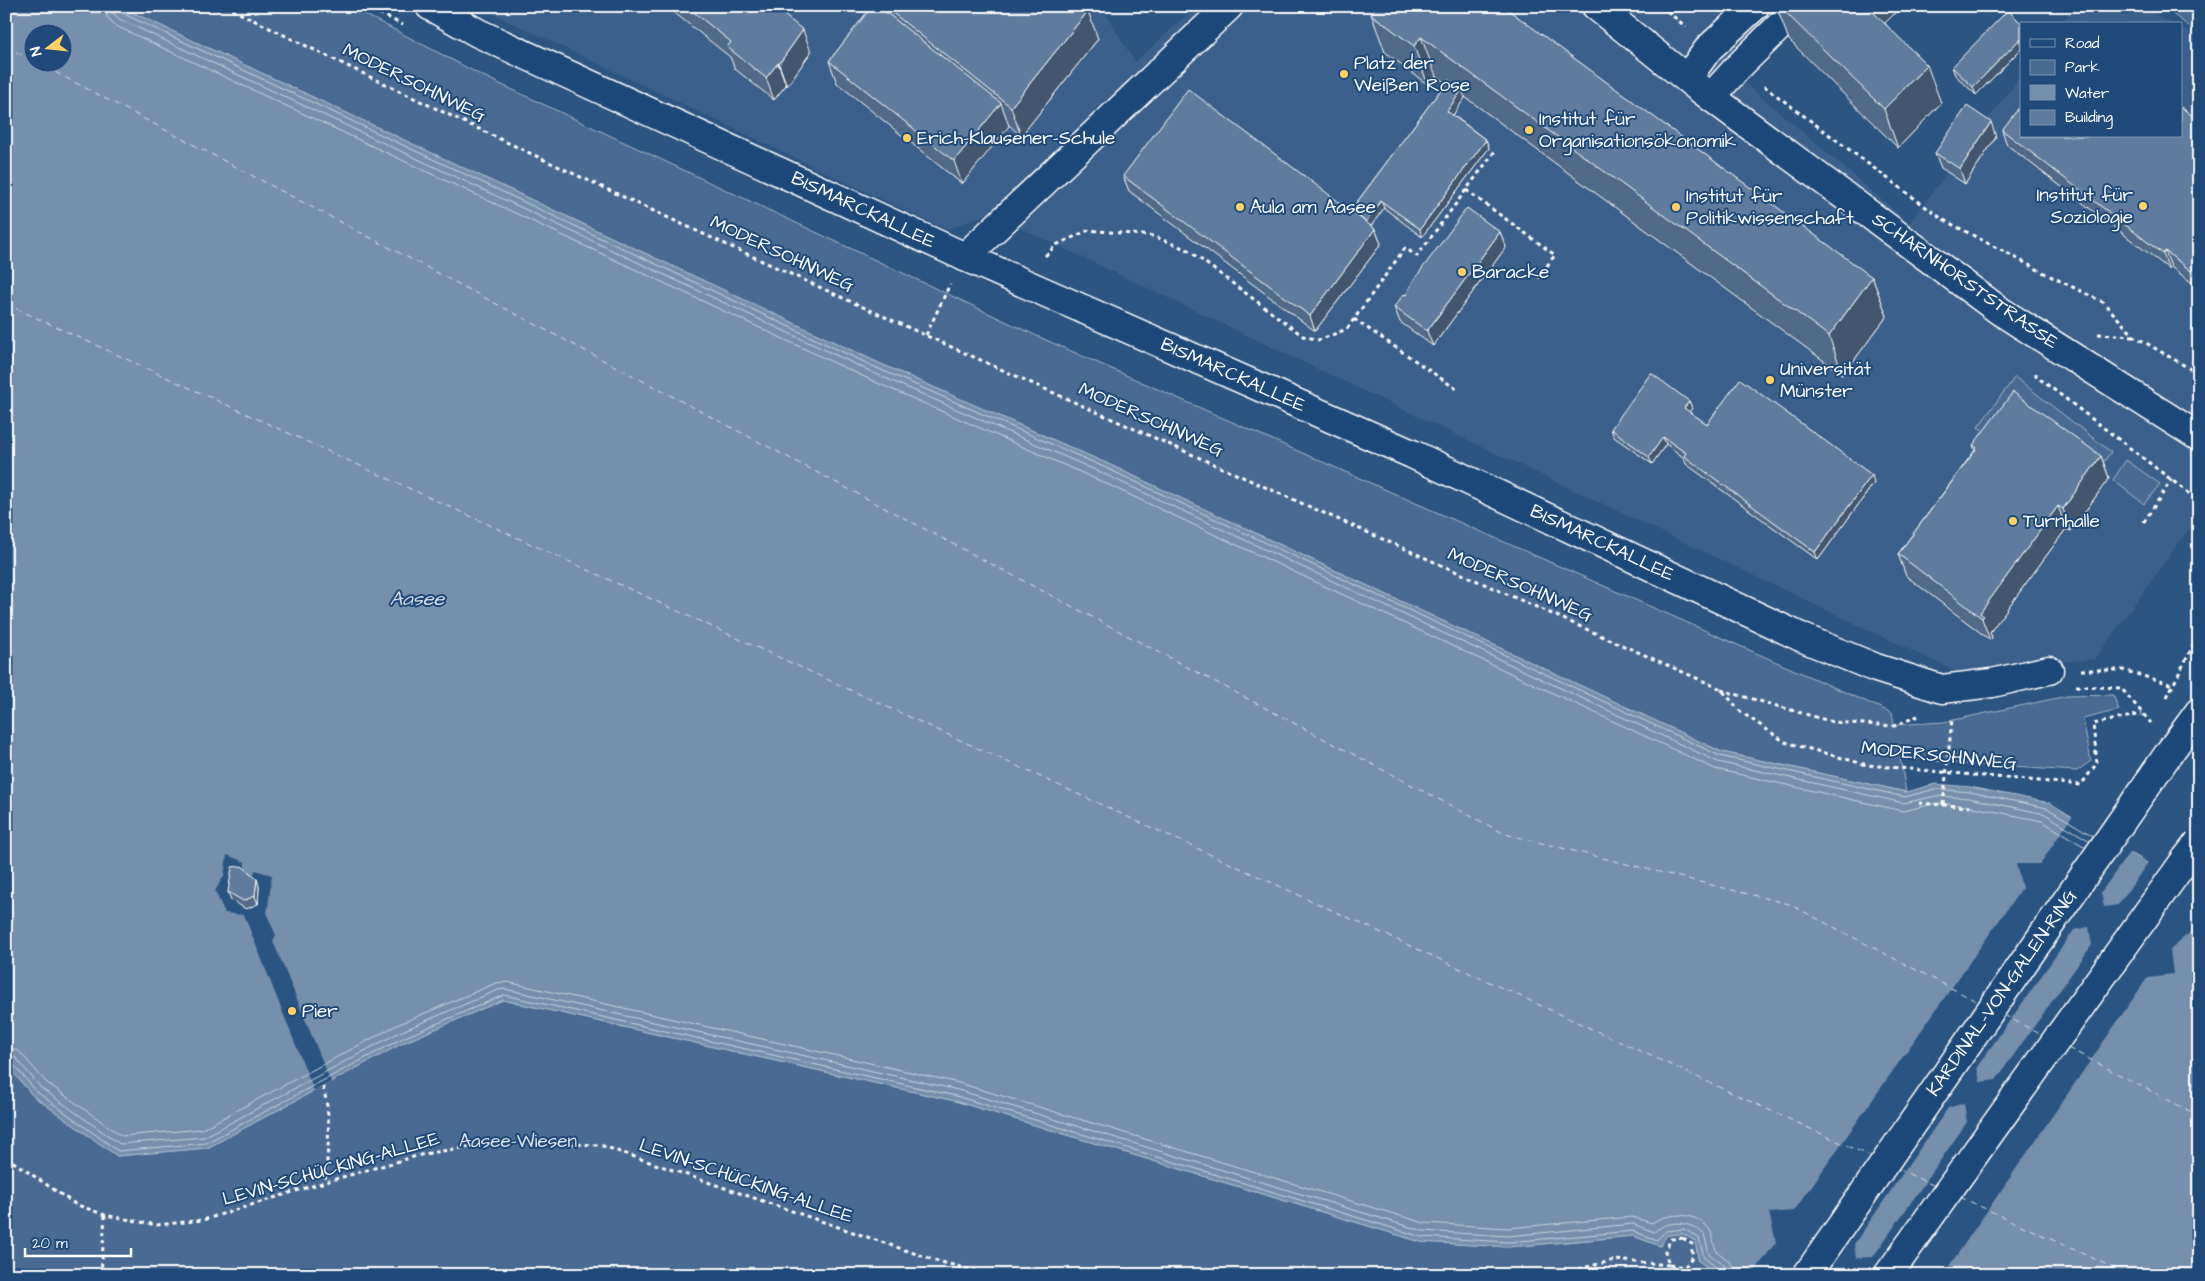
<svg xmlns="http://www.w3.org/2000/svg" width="2205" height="1281" font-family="'Architects Daughter',sans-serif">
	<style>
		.built { fill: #3b618b }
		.green { fill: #486b92; stroke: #a4b5c8 }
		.water { fill: #748fad; stroke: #acbcce; fill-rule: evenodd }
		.pier { fill: #2c5582; fill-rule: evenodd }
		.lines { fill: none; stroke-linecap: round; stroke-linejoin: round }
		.shore { stroke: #c7d2de; stroke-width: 1 }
		.ferry { stroke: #d5dde6; stroke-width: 1; stroke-dasharray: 6 5; stroke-linecap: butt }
		.minor-casing { stroke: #fff; stroke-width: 31 }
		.major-casing { stroke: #fff; stroke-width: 31 }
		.path { stroke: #fff; stroke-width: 3; stroke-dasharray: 4 4; stroke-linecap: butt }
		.minor { stroke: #1f4a7a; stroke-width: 28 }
		.major { stroke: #1f4a7a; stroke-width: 28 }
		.major-bridge-casing { stroke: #fff; stroke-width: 31; stroke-linecap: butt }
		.major-bridge { stroke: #1f4a7a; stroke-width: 28 }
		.wall { fill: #516b89; stroke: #fff }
		.shaded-wall { fill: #42576f; stroke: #fff }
		.building { fill: #5e7c9f; stroke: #fff }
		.poi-dot { fill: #ffd166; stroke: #1f4a7a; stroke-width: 2 }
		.labels { text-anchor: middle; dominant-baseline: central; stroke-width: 4; stroke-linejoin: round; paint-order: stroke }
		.poi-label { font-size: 19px; fill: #fff; stroke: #1f4a7a; text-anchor: start }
		.street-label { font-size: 19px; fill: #fff; stroke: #1f4a7a }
		.park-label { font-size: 19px; fill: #dae1e9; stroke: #1f4a7a }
		.water-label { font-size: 20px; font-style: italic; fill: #d5dde6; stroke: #1f4a7a }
	</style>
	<rect width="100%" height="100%" fill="#2c5582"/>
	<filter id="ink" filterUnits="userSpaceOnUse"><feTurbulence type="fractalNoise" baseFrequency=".02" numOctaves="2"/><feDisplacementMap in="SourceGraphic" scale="10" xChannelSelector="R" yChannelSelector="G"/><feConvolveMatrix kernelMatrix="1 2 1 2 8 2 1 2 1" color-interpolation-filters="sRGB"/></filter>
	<g filter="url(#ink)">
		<!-- built -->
		<g class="built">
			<polygon points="477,6 1101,6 1135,62 1197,6 1815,6 1744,82 1909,223 2021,76 2021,136 2181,136 2181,28 2199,37 2199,515 2095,659 1955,671 989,213 946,230"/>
			<polygon points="2074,6 2139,6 2173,24 2061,24"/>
		</g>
		<!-- green -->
		<g class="green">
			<polygon points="119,6 349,6 481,75 1037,336 1892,713 1894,725 1944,722 2067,696 2113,695 2119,710 2083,719 2091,761 2077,771 1961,764 1900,757 1906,792 1722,752 1106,463 881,364"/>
			<polygon points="2162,6 2199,6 2199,34"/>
			<polygon points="2015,377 2111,452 2100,467 1994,438 1978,427"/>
			<polygon points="2126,460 2160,484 2144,504 2113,480"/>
			<polygon points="503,1000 955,1101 1421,1242 1508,1247 1633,1236 1660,1246 1667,1235 1683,1234 1695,1241 1698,1257 1697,1260 1719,1275 6,1275 6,1064 33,1096 117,1156 207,1148 405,1042"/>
		</g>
		<!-- water -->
		<path class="water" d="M6,6h113l762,358 225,99 616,289 184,40 29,-8 35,3 80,16 149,92v380h-480l-22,-15 1,-3 -3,-16 -12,-7 -16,1 -7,11 -27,-10 -125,11 -87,-5 -466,-141 -452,-101 -98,42 -198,106 -90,8 -84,-60 -27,-32zM32,32h30v30h-30z"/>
		<!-- pier -->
		<g class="pier">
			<path d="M2073,815l58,35 -30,42 3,15 14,-2 31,-44 50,31v33l-29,24 3,25 -25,3 -205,298h-191l24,-33 -7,-29 25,-2 228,-323 -6,-24h24zM2089,927l3,18 -96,135 -16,2 -3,-15 97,-137zM1964,1103l3,19 -94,135 -17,1 -2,-14 94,-136z"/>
			<polygon points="227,855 245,862 245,874 253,880 255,870 272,875 267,915 276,935 273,941 331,1082 314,1091 244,915 225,913 215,891 224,876"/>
		</g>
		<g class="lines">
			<!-- shore -->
			<g class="shore">
				<polyline points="105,6 107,17 116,26 873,381 1098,480 1715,769 1903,811 1937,803 1968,806 2042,821 2085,847"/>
				<polyline points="112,6 114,14 119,19 876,374 1102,473 1718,762 1904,803 1936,796 1969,798 2045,814 2090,841"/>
				<polyline points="118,6 122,13 879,369 1104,467 1720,756 1905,797 1935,789 1970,792 2047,808 2093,836"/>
				<path d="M6,1047l13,4 27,31 76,54 80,-7 195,-104 99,-42 11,-1 452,101 465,140 84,5 124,-11 20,6c17,-12 48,-11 59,9 3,6 2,14 6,19 8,9 17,9 18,24"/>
				<path d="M6,1055l10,3 25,30 79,56 84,-7 196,-105 98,-42 7,-1 453,101 465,141 85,5 125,-12 21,8c16,-13 35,-11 50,2l5,20 15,11 3,10"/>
				<polyline points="6,1061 12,1063 37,1092 118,1151 206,1143 403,1038 504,995 956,1096 1422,1237 1508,1242 1633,1231 1657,1240 1666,1231 1684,1229 1699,1238 1704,1258 1719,1269 1721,1275"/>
			</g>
			<!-- ferry -->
			<g class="ferry">
				<polyline points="6,47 32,60"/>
				<polyline points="36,62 1505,834 1789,904 1980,1003"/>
				<polyline points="6,304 1872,1157"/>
				<polyline points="2004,1015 2042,1035"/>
				<polyline points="2068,1048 2199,1116"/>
				<polyline points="1898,1169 1935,1186"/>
				<polyline points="1960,1197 2129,1275"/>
			</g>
			<defs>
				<g id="minor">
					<polyline points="430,6 478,33 965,257 1412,454 1803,638 1876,668 1942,689 1992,683 2049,670"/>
					<polyline points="1596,6 1696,86 2000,311 2199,437"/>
					<polyline points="1687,78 1709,48 1755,6"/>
					<polyline points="1711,97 1738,67 1800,6"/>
					<polyline points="965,257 1229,6"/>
				</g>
				<g id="major">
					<polyline points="2169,753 2199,712"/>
					<polyline points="1888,1275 2186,859"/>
				</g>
			</defs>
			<!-- minor casing -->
			<use href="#minor" class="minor-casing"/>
			<!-- major casing -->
			<use href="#major" class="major-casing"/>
			<!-- path -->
			<g class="path">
				<path d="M225,6c491,243 995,460 1496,683l20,23 44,30 82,23 214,20 16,-22 -4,-39 49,-10"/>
				<polyline points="365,6 403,25"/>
				<polyline points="1661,6 1686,27"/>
				<polyline points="1764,86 1942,219 2050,276 2103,302 2134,336 2199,374"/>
				<polyline points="1466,190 1555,255 1538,278"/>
				<polyline points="1045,256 1056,245 1089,230 1153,236 1188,250 1303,336 1319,340 1347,329 1405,248 1417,256 1495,151"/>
				<polyline points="1354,319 1458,390"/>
				<polyline points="2098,334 2134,336"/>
				<polyline points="926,335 950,284"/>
				<polyline points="2036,373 2036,376 2199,501"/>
				<polyline points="2144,522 2172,479"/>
				<polyline points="2081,670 2123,670 2173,685"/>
				<polyline points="2076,686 2121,688 2151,723"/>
				<polyline points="1721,690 1833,722 1894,726 1918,716"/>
				<polyline points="2167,697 2199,634"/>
				<polyline points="1919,803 1970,807"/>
				<polyline points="1943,805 1952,719"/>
				<path d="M323,1087c9,32 5,62 2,95"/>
				<polyline points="6,1157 75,1204 105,1215 157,1225 203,1220 325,1182 424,1154 498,1142 600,1145 934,1260 990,1275"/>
				<polygon points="1683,1238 1692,1244 1692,1257 1685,1267 1669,1265 1665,1251 1671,1239"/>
				<polyline points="101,1275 105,1215"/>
				<polyline points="1555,1275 1615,1260 1669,1265 1683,1275"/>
			</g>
			<!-- minor -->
			<use href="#minor" class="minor"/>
			<!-- major -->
			<use href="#major" class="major"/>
			<defs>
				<g id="major-bridge">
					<polyline points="2186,859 2199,842"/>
					<polyline points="1807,1275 2169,753"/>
				</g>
			</defs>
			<!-- major-bridge casing -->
			<use href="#major-bridge" class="major-bridge-casing"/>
			<!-- major-bridge -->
			<use href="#major-bridge" class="major-bridge"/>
		</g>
		<!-- wall -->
		<g class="wall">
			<polygon points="666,6 773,6 811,52 787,86 786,85 774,100 735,69 730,57"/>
			<polygon points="859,6 1082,6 1098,39 1021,136 1009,125 962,184 837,83 829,61 867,13"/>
			<polygon points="1376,6 1872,277 1887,316 1843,375 1465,97 1453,115 1486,140 1489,148 1422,237 1384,208 1371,226 1375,229 1381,244 1315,331 1129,191 1123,176 1351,210 1446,83 1436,76 1428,85 1385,52 1371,14"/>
			<polygon points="1776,6 1902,6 1885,23 1941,103 1898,148 1789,40"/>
			<polygon points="2021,24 2021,49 1976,95 1955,75 1952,67"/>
			<polygon points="2199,121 2199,288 2171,267 2169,269 2007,145 2002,130"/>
			<polygon points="1996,137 1965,184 1941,168 1935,153"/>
			<polygon points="1500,232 1506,247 1433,346 1400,322 1394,307 1406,295"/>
			<polygon points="1689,401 1692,408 1689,412 1707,424 1874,483 1818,560 1686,464 1684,458 1666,444 1652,464 1614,437 1611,429"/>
			<polygon points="1973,445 2101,456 2109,478 2071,531 2066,529 1990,632 1992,638 1990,640 1906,576 1898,554 1975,450"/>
			<polygon points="257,879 259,887 258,904 246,909 231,900 228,892"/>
		</g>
		<!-- shaded-wall -->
		<g class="shaded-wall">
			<polygon points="1862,6 1902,6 1872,36"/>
			<polygon points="1088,11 1098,39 1021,136 1011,107"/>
			<polygon points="803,30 811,52 787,86 779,64"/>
			<polygon points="1421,37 1436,76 1428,85 1414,46"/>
			<polygon points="2021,38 2021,49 1976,95 1973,87"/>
			<polygon points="778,63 786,85 774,100 766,78"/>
			<polygon points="1927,65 1941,103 1898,148 1884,109"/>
			<polygon points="1462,90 1465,98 1450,119 1447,111"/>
			<polygon points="1001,103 1009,126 962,184 954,161"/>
			<polygon points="1991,122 1996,137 1965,184 1960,169"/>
			<polygon points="1486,140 1489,148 1422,237 1420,229"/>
			<polygon points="1381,201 1384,208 1366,233 1363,225"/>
			<polygon points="1375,229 1381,244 1315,331 1310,316"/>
			<polygon points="1500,232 1506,247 1433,346 1427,331"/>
			<polygon points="2165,251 2171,267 2169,269 2163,254"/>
			<polygon points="1872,277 1887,316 1843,375 1829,336"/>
			<polygon points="1689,401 1692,408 1687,415 1684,408"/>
			<polygon points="1663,437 1666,444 1652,464 1649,457"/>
			<polygon points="2101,456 2109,478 2071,531 2063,509"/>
			<polygon points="1872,475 1874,483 1818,560 1815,552"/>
			<polygon points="2058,506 2066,529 1990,632 1992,638 1990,640 1980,613"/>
			<polygon points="257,879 259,887 258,904 255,896"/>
		</g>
		<!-- building -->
		<g class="building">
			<polygon points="686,6 773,6 803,30 779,64 778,63 766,78 727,47 731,42"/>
			<polygon points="872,6 878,6 1001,103 954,161 829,61"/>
			<polygon points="884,6 1082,6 1088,11 1011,107"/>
			<polygon points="1376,6 1503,6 1872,277 1829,336 1421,37 1414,46 1371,14"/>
			<polygon points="1779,6 1867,6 1927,65 1884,109"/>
			<polygon points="2008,10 2022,24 2021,24 2021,38 1973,87 1952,67"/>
			<polygon points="1448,80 1462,90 1447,111 1486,140 1420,229 1381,201 1366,222 1351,210"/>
			<polygon points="1188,89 1375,229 1310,316 1123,176"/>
			<polygon points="2021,105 2021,136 2181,136 2181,107 2199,121 2199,277 2165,251 2163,254 2002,130"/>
			<polygon points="1967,106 1991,122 1960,169 1935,153"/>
			<polygon points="1467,208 1500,232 1427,331 1394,307 1404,294 1406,295 1413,281"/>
			<polygon points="1651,373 1689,401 1684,408 1707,424 1740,379 1872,475 1815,552 1684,456 1686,453 1663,437 1649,457 1611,429"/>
			<polygon points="2013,392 2101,456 2063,509 2058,506 1980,613 1984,616 1982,618 1898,554 1977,448 1973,445"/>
			<polygon points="242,866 257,879 255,896 243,901 228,892 232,867"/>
		</g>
	</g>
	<!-- markers -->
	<g class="poi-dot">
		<circle cx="1344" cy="74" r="5"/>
		<circle cx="1529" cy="130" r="5"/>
		<circle cx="907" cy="138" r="5"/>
		<circle cx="2143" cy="206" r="5"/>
		<circle cx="1240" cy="207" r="5"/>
		<circle cx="1676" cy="207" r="5"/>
		<circle cx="1462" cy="272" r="5"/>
		<circle cx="1770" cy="380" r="5"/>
		<circle cx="2013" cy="521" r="5"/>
		<circle cx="292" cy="1011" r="5"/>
	</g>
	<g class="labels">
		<!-- poi labels -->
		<g class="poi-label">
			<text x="1354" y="63">Platz der<tspan x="1354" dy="22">Weißen Rose</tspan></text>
			<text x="1539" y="119">Institut für<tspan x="1539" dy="22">Organisationsökonomik</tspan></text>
			<text x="917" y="138">Erich-Klausener-Schule</text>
			<text x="2133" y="195" text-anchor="end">Institut für<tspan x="2133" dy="22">Soziologie</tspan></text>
			<text x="1686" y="196">Institut für<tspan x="1686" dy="22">Politikwissenschaft</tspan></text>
			<text x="1250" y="207">Aula am Aasee</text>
			<text x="1472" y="272">Baracke</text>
			<text x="1780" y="369">Universität<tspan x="1780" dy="22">Münster</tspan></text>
			<text x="2023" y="521">Turnhalle</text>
			<text x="302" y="1011">Pier</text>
		</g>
		<!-- street labels -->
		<g class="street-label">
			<text transform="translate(414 83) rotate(26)">MODERSOHNWEG</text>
			<text transform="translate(863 210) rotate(25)">BISMARCKALLEE</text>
			<text transform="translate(782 254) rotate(25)">MODERSOHNWEG</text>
			<text transform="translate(1965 281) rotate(35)">SCHARNHORSTSTRASSE</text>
			<text transform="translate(1233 375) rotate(24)">BISMARCKALLEE</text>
			<text transform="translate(1151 420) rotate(24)">MODERSOHNWEG</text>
			<text transform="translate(1602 543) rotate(25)">BISMARCKALLEE</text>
			<text transform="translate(1520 585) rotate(24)">MODERSOHNWEG</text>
			<text transform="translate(1939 756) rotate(6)">MODERSOHNWEG</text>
			<text transform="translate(2002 993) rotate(-55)">KARDINAL-VON-GALEN-RING</text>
			<text transform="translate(331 1169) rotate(-16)">LEVIN-SCHÜCKING-ALLEE</text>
			<text transform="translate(746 1181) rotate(19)">LEVIN-SCHÜCKING-ALLEE</text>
		</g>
		<!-- park labels -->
		<g class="park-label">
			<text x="518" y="1141">Aasee-Wiesen</text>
		</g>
		<!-- water labels -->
		<g class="water-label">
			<text x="417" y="599">Aasee</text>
		</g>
	</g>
	<!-- margin -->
	<rect width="2205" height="1281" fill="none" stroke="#1f4a7a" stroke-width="25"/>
	<rect x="12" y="12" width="2180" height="1256" fill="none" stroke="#fff" stroke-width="2" filter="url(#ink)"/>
	<!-- legend -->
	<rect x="2020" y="22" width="162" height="115" fill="#1f4a7a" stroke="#7992af"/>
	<rect x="2030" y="39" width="25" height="8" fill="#1f4a7a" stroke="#7992af"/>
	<text x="2065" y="48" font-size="15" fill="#ffffff">Road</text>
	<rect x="2030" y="60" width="25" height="15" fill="#486b92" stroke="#7992af"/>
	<text x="2065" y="72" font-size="15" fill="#ffffff">Park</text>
	<rect x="2030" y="85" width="25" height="15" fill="#748fad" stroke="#7992af"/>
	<text x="2065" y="98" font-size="15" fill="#ffffff">Water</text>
	<rect x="2030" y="110" width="25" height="15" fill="#5e7c9f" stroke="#7992af"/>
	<text x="2065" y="122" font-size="15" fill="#ffffff">Building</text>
	<!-- north arrow -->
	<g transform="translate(48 48) rotate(254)"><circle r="24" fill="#1f4a7a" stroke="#7992af"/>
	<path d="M0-4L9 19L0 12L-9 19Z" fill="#ffd166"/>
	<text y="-8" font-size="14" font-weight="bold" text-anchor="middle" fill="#ffffff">N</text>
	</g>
	<!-- scale -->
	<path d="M25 1248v8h106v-8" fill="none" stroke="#ffffff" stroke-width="2.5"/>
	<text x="32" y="1248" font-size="15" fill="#ffffff" stroke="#1f4a7a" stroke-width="4" paint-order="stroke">20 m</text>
</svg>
